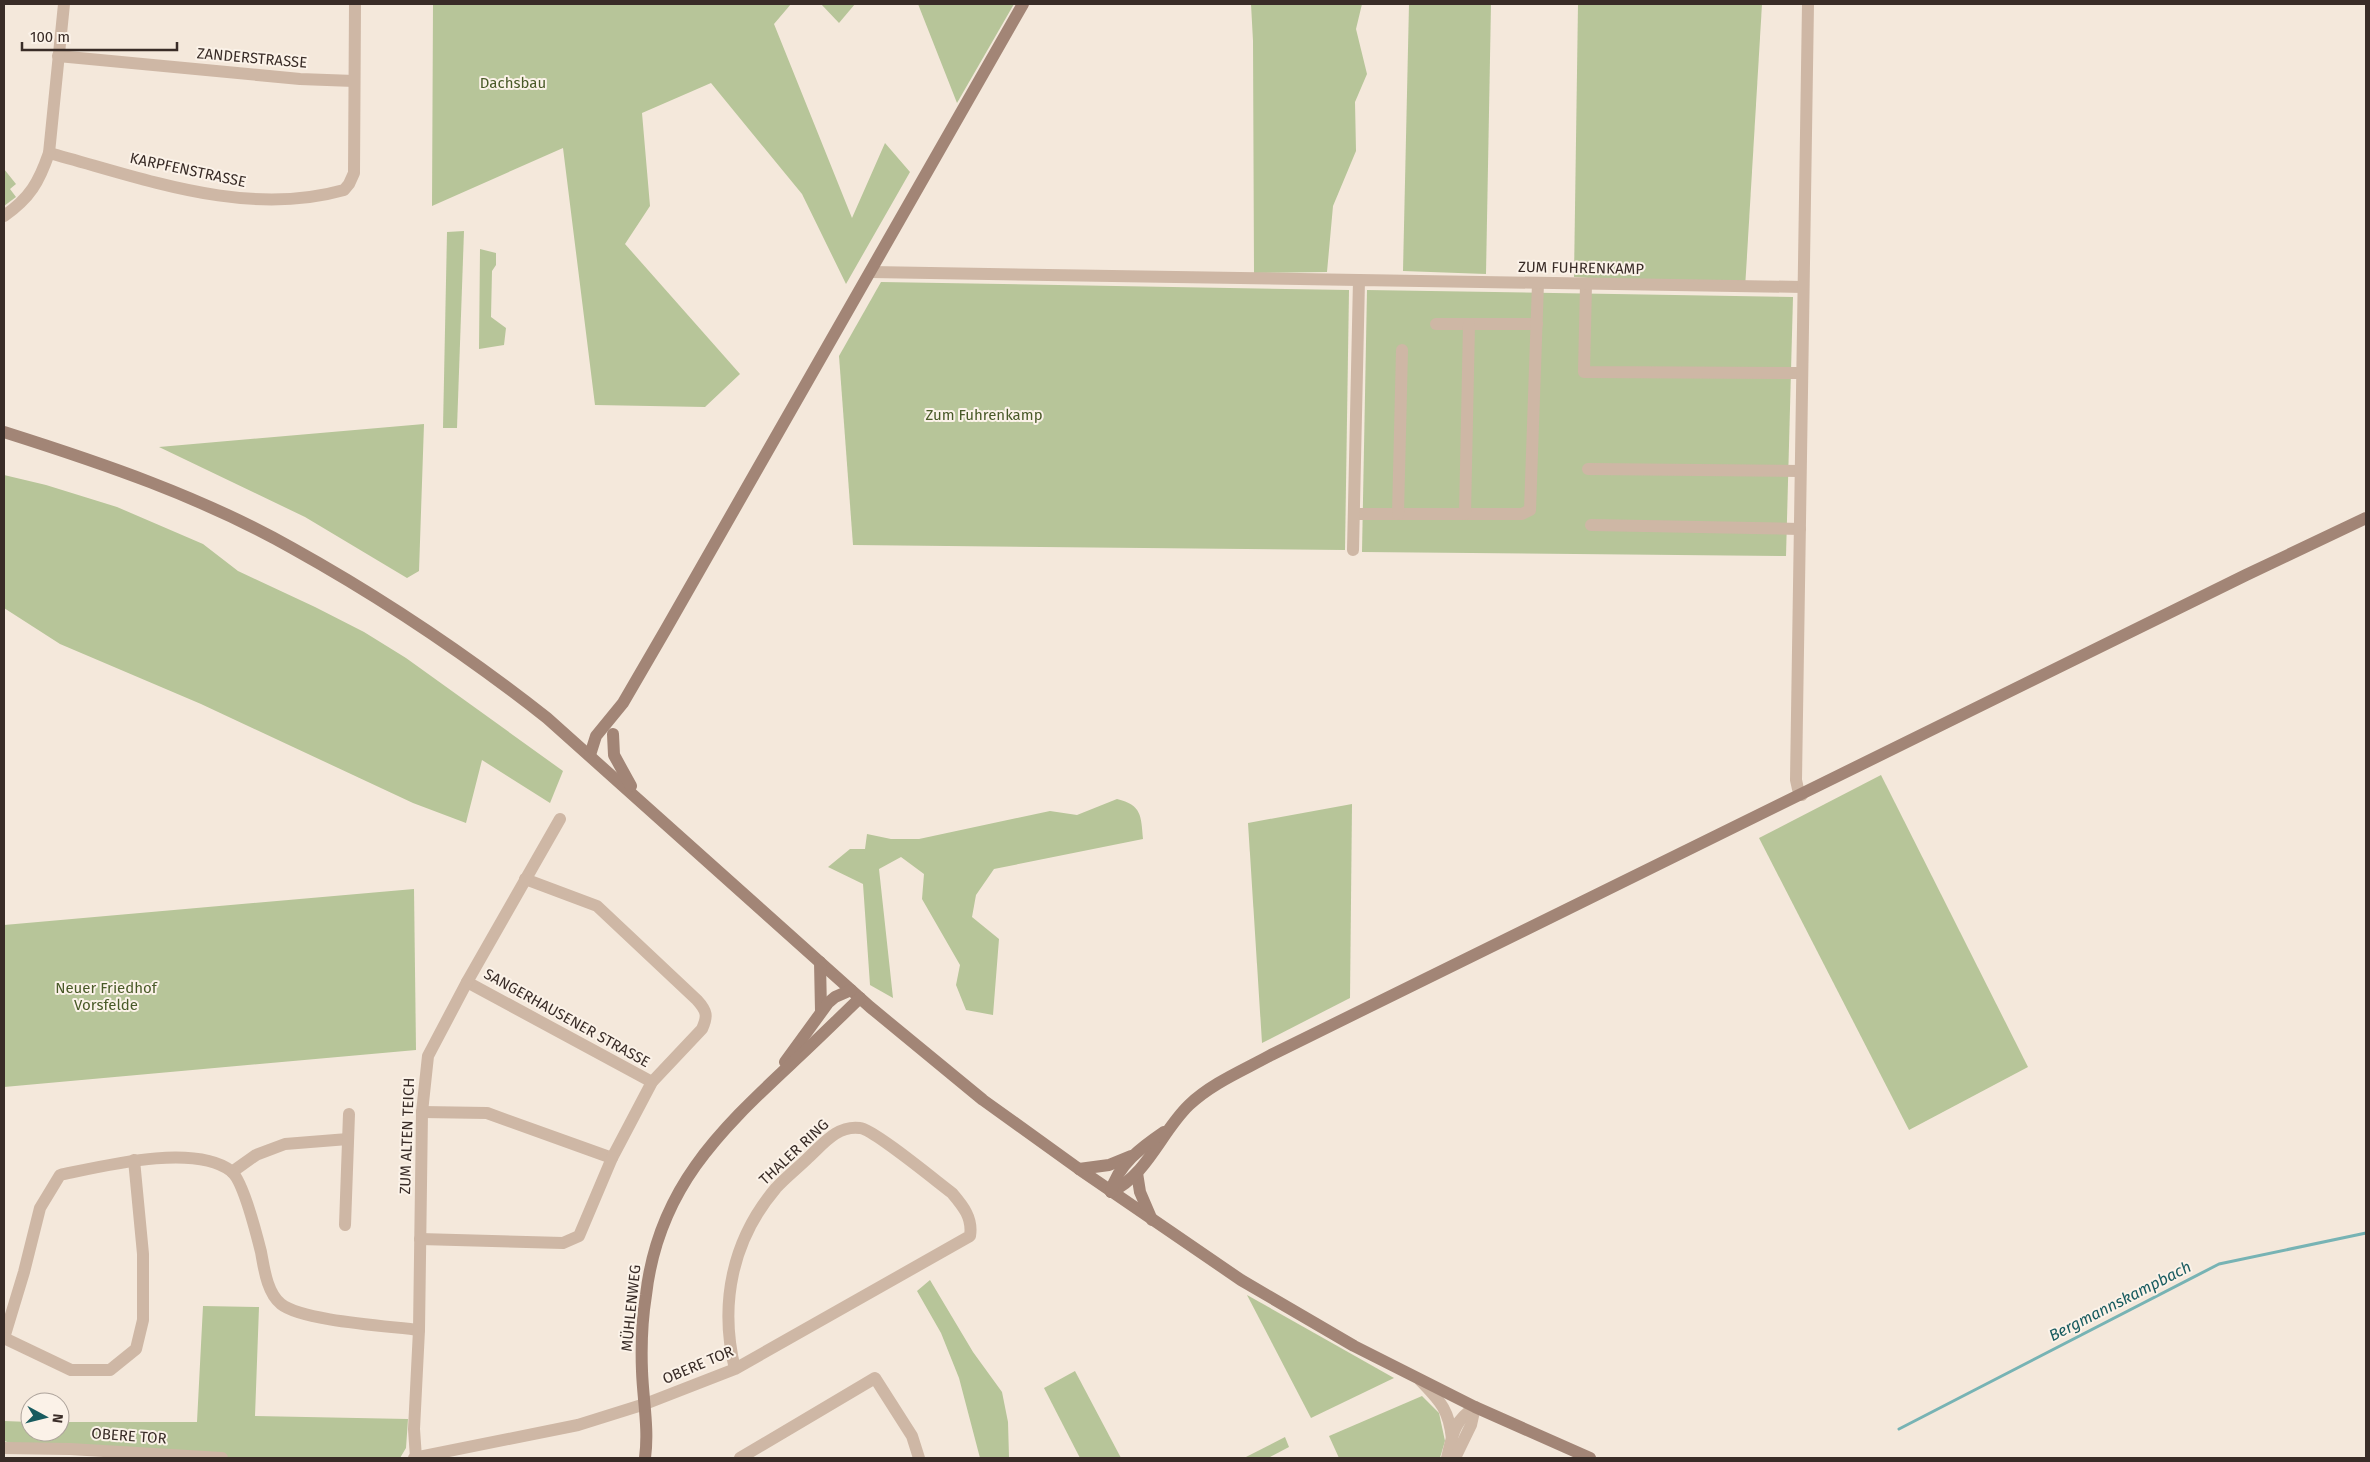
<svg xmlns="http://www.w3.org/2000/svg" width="2370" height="1462" font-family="'Fira Sans',sans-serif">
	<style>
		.green { fill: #b7c599 }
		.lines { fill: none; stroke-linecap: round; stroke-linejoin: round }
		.stream { stroke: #77b3b4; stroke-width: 3 }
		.street { stroke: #ceb7a5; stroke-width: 12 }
		.secondary { stroke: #a28576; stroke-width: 12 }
		.labels { text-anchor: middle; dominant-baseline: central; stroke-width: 4; stroke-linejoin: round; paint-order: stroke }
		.street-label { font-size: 15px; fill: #392c27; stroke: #fbf2e8 }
		.park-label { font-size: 15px; fill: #495a28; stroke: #fbf2e8 }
		.water-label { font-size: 16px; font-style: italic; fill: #185b5f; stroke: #fbf2e8 }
	</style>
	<rect width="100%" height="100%" fill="#f4e8db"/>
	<!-- green -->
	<g class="green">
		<polygon points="433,4 791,4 774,24 852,218 885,143 910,172 846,284 802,194 711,83 642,113 650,206 625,244 740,374 705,407 595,405 563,148 432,206"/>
		<polygon points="821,4 855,4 839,23"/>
		<polygon points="918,4 1014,4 957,103"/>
		<polygon points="1251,4 1362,4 1356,29 1367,74 1355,102 1356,151 1333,206 1327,272 1254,273 1253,41"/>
		<polygon points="1409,4 1491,4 1486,274 1403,271"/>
		<polygon points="1578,4 1762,4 1745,289 1574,277"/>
		<polygon points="4,169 16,184 10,189 16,197 4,206"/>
		<polygon points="464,231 457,428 443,428 447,232"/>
		<polygon points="480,249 496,253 496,265 492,271 491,317 506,328 504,345 479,349"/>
		<polygon points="881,282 1349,290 1345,550 853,545 839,356"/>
		<polygon points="1367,290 1793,297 1786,556 1362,552"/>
		<polygon points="424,424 419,571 407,578 305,517 159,447"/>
		<polygon points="4,475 46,485 117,507 203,544 238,571 315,607 364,632 406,658 563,771 550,803 482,760 466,823 413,803 201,704 60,644 4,608"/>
		<polygon points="1881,775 2028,1067 1909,1130 1759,838"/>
		<path d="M1117,799c25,6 24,17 26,40l-149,30 -18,26 -4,22 27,22 -6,76 -27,-5 -10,-25 4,-20 -38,-66 2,-25 -23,-17 -22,12 14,129 -23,-13 -7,-101 -35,-17 22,-18h15l2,-15 24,5h28l131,-28 27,4z"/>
		<polygon points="1352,804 1350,998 1262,1043 1248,823"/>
		<polygon points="414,889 416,1050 4,1087 4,925"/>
		<polygon points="930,1280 973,1352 1002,1392 1008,1422 1009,1457 1012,1458 980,1458 959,1378 941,1333 917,1291"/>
		<polygon points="1247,1295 1394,1378 1311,1418"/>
		<polygon points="203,1306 259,1307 255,1416 408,1419 406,1448 400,1458 222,1458 27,1448 4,1441 4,1421 30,1422 30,1432 60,1432 60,1422 197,1422"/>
		<polygon points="1075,1371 1121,1458 1080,1458 1044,1388"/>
		<polygon points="1422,1396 1439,1413 1445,1441 1440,1458 1339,1458 1329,1436"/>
		<polygon points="1285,1437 1289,1447 1268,1458 1244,1458"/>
	</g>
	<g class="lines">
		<!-- stream -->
		<polyline class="stream" points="1899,1429 2219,1264 2366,1233"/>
		<!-- street -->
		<g class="street">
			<polyline points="58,56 300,79 354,81"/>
			<path d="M49,153c94,25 196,65 295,37l5,-6 5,-11 1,-169"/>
			<path d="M4,216c26,-18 35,-34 45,-63l15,-149"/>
			<polyline points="871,272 1359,280"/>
			<polyline points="1586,284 1584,372 1802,373"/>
			<polyline points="1436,324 1537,324"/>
			<polyline points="1588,469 1800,471"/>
			<polyline points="1354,514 1522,514 1530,510 1538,283"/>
			<polyline points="1398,514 1402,350"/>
			<polyline points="1465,514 1469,324"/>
			<polyline points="1591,525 1800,529"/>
			<polyline points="1353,550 1359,280 1803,287"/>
			<polyline points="1802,795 1798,789 1796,780 1808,4"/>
			<polyline points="467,982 652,1082"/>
			<polyline points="422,1112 487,1113 612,1158"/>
			<polyline points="232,1172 256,1155 285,1144 348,1139"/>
			<polyline points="345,1225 349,1114"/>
			<path d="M420,1239l143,4 16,-7 33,-78 40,-76 50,-53c6,-13 5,-18 -5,-29l-100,-94 -72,-27"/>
			<path d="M4,1338l20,-66 16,-64 20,-33c43,-9 134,-32 171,-4 12,9 26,65 30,81 3,16 6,41 20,52 21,17 108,22 138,26"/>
			<polyline points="4,1338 71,1370 110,1370 136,1349 143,1320 143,1254 134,1160"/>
			<path d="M1420,1380c20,21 29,29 32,59"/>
			<polyline points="4,1448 70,1449 222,1458"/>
			<path d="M414,1458l164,-33 67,-21 90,-35 235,-133c3,-18 -7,-30 -18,-43 -16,-12 -79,-64 -92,-65 -22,-3 -36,15 -51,29 -10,10 -23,20 -33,31 -44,52 -57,116 -41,181"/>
			<polyline points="416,1458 414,1429 419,1330 422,1112 428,1056 467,982 560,819"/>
			<polyline points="740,1458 875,1378 912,1436 919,1458"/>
			<path d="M1447,1458c6,-24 6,-36 28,-51"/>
			<polyline points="1455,1458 1471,1425 1475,1407"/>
		</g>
		<!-- secondary -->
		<g class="secondary">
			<path d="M4,432c98,31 198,65 288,116 90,50 175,107 255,170l323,289 113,93 96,69 162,111 113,66 121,61 115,51"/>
			<polyline points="613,734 614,755 631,786"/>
			<polyline points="590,755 596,736 623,703 666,629 1023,4"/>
			<polyline points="820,962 821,1011"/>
			<polyline points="785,1062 828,1003 835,997 851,990"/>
			<polyline points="1079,1169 1109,1165 1131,1156"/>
			<polyline points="1137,1173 1140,1192 1152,1220"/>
			<path d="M1111,1192c37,-18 50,-60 78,-87 23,-22 55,-35 82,-50l975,-480 120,-57"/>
			<path d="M1111,1192c6,-27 31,-45 53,-60"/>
			<path d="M645,1458c4,-29 -2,-58 -3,-87 -1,-25 0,-51 4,-76 12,-105 72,-163 145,-231 24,-22 46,-44 69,-66"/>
		</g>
	</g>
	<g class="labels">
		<!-- street labels -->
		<g class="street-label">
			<text transform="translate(252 58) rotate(5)">ZANDERSTRASSE</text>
			<text transform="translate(188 170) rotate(12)">KARPFENSTRASSE</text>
			<text transform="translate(1581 268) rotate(1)">ZUM FUHRENKAMP</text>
			<text transform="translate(567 1018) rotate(29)">SANGERHAUSENER STRASSE</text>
			<text transform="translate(407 1136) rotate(-88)">ZUM ALTEN TEICH</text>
			<text transform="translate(794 1152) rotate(-43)">THALER RING</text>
			<text transform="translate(631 1308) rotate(-84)">MÜHLENWEG</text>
			<text transform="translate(698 1365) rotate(-23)">OBERE TOR</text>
			<text transform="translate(129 1436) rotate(4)">OBERE TOR</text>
		</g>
		<!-- park labels -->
		<g class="park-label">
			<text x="513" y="83">Dachsbau</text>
			<text x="984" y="415">Zum Fuhrenkamp</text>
			<text x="106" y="988">Neuer Friedhof<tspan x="106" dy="17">Vorsfelde</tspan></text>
		</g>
		<!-- water labels -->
		<g class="water-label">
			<text transform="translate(2120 1301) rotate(-27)">Bergmannskampbach</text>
		</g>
	</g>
	<!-- border -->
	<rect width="2370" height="1462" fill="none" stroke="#392c27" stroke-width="10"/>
	<!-- north arrow -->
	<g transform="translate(45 1417) rotate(97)"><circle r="24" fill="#fbf2e8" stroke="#ada39b"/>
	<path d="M0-4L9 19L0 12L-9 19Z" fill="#185b5f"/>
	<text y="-8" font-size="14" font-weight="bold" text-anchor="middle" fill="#392c27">N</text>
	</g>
	<!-- scale -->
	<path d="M22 42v8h155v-8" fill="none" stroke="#392c27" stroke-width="2.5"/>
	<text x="30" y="42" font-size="15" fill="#392c27" stroke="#fbf2e8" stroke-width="4" paint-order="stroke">100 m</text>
</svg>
